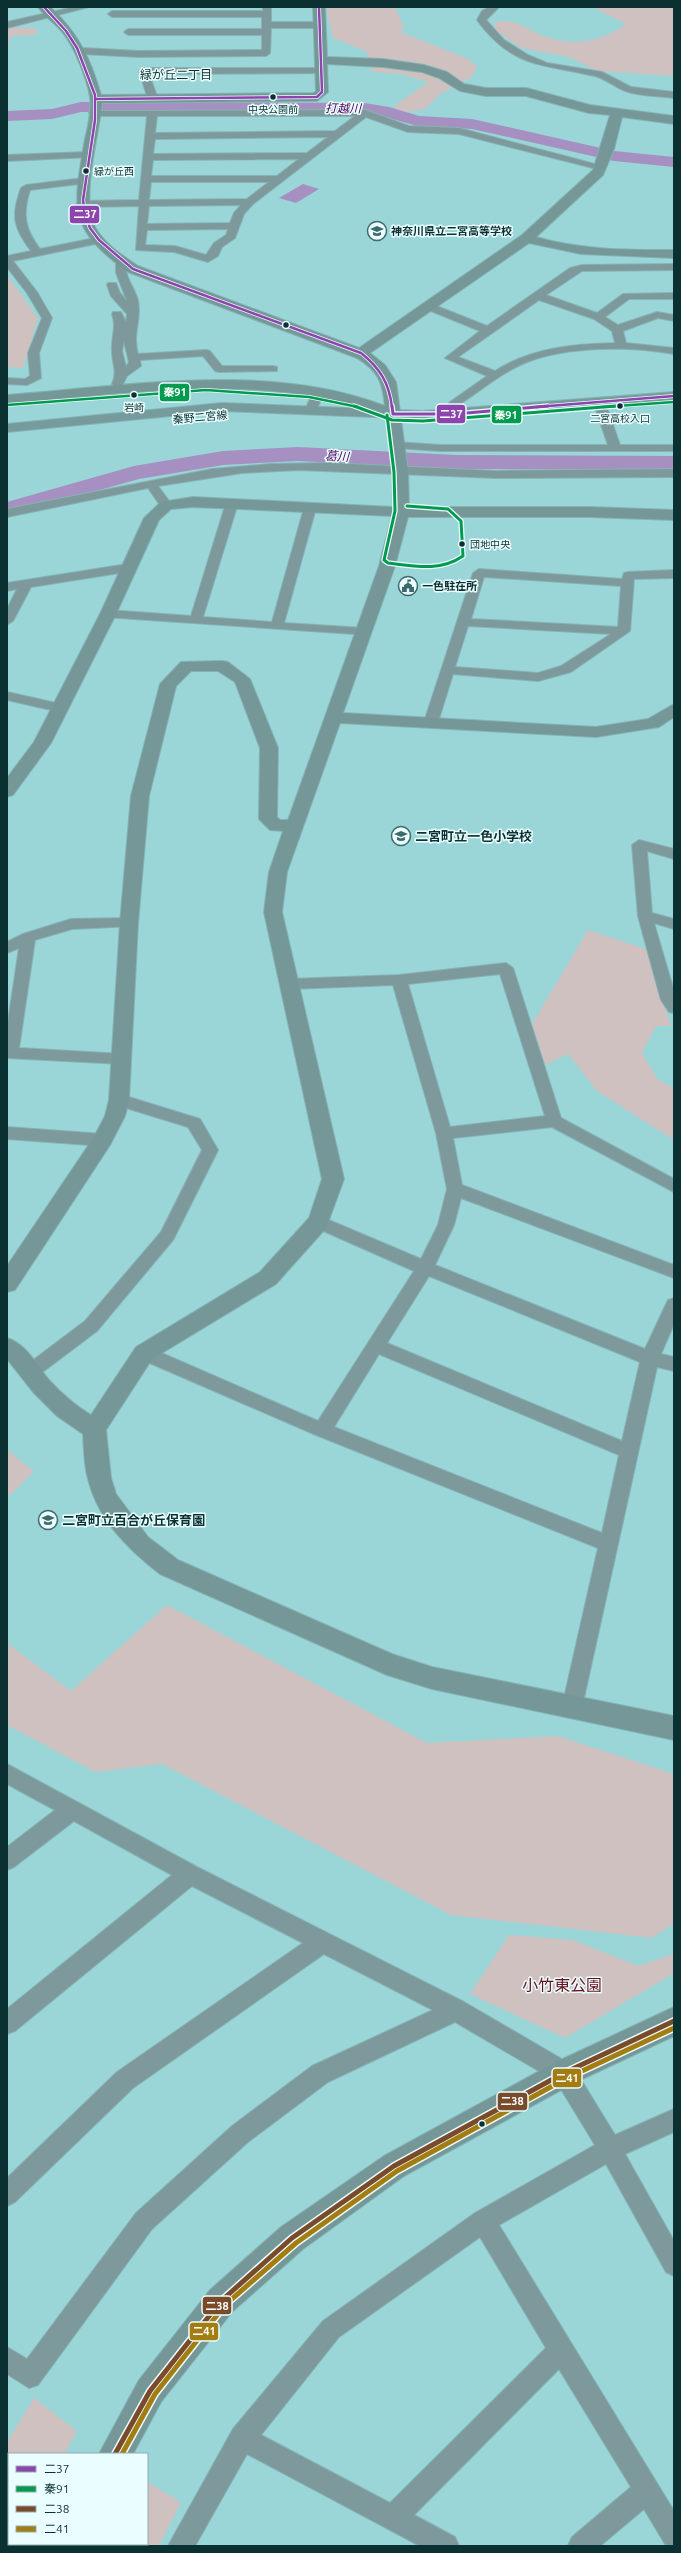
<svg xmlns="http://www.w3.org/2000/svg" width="681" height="2553" font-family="Ubuntu,'Noto Sans JP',sans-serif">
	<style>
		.green { fill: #d0c1c1 }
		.water { fill: #a690c2 }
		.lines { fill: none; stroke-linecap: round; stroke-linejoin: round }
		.river { fill: #a690c2; fill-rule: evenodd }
		.street-casing { stroke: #85b3b5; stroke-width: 2 }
		.secondary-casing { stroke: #85b3b5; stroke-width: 2 }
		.primary-casing { stroke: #85b3b5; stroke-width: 2 }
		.street { fill: #7e999b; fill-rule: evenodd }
		.secondary { fill: #759798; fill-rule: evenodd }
		.primary { fill: #779b9c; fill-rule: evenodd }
		.bus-1-far1-casing { stroke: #ebfeff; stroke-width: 4 }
		.bus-1-casing { stroke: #ebfeff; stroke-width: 5.5 }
		.bus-2-far1-casing { stroke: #ebfeff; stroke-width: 4 }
		.bus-2-casing { stroke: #ebfeff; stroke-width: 5.5 }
		.bus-3-casing { stroke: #ebfeff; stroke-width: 8 }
		.bus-4-casing { stroke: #ebfeff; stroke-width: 8 }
		.bus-1-far1 { stroke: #8e44ad; stroke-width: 2.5 }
		.bus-1 { stroke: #8e44ad; stroke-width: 3 }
		.bus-2-far1 { stroke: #019a4e; stroke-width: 2.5 }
		.bus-2 { stroke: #019a4e; stroke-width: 3 }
		.bus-3 { stroke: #7a4b2a; stroke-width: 5 }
		.bus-4 { stroke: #a47d12; stroke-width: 5 }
		.bus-dot { fill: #0b3032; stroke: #ebfeff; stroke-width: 1.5 }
		.labels { text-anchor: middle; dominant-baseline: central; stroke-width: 3; stroke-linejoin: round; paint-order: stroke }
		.far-bus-label { font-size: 10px; fill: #0b3032; stroke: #ebfeff }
		.far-poi-label { font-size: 11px; font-weight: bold; fill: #0b3032; stroke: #ebfeff; text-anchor: start }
		.far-street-label { font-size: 11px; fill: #0b3032; stroke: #ebfeff }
		.far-neighbourhood-label { font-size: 12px; fill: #0b3032; stroke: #ebfeff }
		.far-water-label { font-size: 12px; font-style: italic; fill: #4d005c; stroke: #ebfeff }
		.poi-label { font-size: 13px; font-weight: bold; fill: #0b3032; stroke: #ebfeff; text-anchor: start }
		.near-park-label { font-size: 16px; fill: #670f1b; stroke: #ebfeff }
		.line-badge { stroke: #ebfeff; stroke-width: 1.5 }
		.badge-label { font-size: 11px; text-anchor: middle; font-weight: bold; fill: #fff }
	</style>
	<rect width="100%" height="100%" fill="#9ad5d8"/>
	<!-- green -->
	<g class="green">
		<polygon points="326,7 395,7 404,28 400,32 466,58 477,66 472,77 440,94 425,109 405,112 393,107 428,82 401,74 373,72 366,51 333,38"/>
		<path d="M592,7h82v69l-76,-5 -29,-14 -48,-9 -26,-18v-8c24,-3 26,4 46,13 29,12 60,8 85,-11z"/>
		<polygon points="7,27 36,28 37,35 11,36 7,53"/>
		<polygon points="7,275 38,318 23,368 7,367"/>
		<polygon points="588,930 646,949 671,1026 656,1026 642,1053 658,1080 674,1088 674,1140 597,1091 568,1054 545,1065 532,1024"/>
		<polygon points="7,1450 34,1471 7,1498"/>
		<polygon points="167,1605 427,1743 558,1736 674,1774 674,1923 652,1938 451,1915 162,1764 95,1772 7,1725 7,1643 71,1691"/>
		<polygon points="509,1935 573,1940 638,1966 674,1954 674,1973 565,2038 470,1994"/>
		<polygon points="34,2398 77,2431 65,2454 9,2454 9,2544 19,2544 18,2546 7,2546 7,2442"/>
		<polygon points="147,2482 181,2502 159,2546 107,2546 108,2544 147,2544"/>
	</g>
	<!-- water -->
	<polygon class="water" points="303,184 319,189 296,203 279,198"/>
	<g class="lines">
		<!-- river -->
		<g class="river">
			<polygon points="81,102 364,103 389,107 419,116 472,119 614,151 674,157 674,167 614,161 472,129 417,126 386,117 364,113 81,112 52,119 7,121 7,111 52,109"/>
			<polygon points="298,447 456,455 674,456 674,470 456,469 298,461 223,465 139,479 7,516 7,502 134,466 223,451"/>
		</g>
		<defs>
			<g id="street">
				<polygon points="74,7 89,7 7,28 7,22"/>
				<polygon points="263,7 271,7 271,22 319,22 323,25 319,28 271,28 270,53 266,56 139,57 82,54 78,51 82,48 139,51 262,50 262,35 128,35 124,32 128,29 262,29 262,17 112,17 108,14 112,11 263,11"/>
				<path d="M489,7h10l-13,13 18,20 24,15 19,8 55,9 29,15 43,5v6c-15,-2 -35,-2 -49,-7 -10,-4 -19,-12 -30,-15 -52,-12 -83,-8 -118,-56l5,-9z"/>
				<polygon points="322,68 325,69 325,73 149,74 158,99 153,102 148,99 139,71 144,68"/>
				<path d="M365,110l44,16 50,2 147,39 -5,3 -142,-36 -51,-2 -42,-15 -113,87 -9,10 -9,24 -13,9 -4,9 -10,6 -34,-10 -38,-2 3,-44 -58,1 -5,-3 5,-3 58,-1 8,-84h-53l-5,-3 2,-2zM157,116h198l-20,15 -180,2zM328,137l-21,16 -154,1 2,-15zM299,159l-22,17h-126l2,-16zM151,182h118l-22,17 -98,1zM241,205l-7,8 -4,10 -83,1 2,-18zM228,229l-2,6 -12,8 -8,12 -31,-9 -30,-1 2,-15z"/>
				<polygon points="88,152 91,153 91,157 7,161 7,155"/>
				<path d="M84,178l5,3 -2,2 -57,7c-8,25 -5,39 10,59l55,-11 5,3 -5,3 -82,17 24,31 15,26 -13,35 2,25 -14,7 -20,-1v-6l18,1 5,-3 -2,-23 14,-35 -15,-25 -20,-26v-11l24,-5c-18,-24 -20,-35 -10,-63l5,-3z"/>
				<path d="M121,260l5,3c-2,15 9,24 12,38 4,18 -6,32 0,53l68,-4 4,1 12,15h51l4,1v4l-58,1 -4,-1 -12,-15 -63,4 1,6 -14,10 -5,10h-8l-2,-2c6,-13 0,-20 0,-33 -1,-14 5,-23 0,-37l1,-2h8l5,10 1,-8 -16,-18 -4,-11 1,-2h8l4,10 7,8 -11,-28v-10zM124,341l5,21 -3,5 -4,-16z"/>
				<path d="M674,264v6l-92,1 -36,24 51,18 26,-19 51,-1v6h-45l-24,18 13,8 39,-13 17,3v6l-16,-3 -35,13 3,12 48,5v6c-44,-8 -105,-8 -147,8 -25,10 -45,28 -67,42l-1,12h-8l-3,-12 2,-2 37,-26 -42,-18 35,-27 -54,-22v-4h8l53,21 83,-58 12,-3zM539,300l55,19 18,12 3,12c-42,1 -84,5 -120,28l-37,-14z"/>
				<polygon points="319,389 325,392 316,410 308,410 306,408 313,392"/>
				<polygon points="599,399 605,402 620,445 674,445 674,451 440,451 396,448 390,445 396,442 440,445 608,445 593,402"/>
				<polygon points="328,463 496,471 674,469 674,477 496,478 299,470 242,473 158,486 172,505 166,509 162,508 148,488 7,517 7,509 212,469 271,464"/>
				<polygon points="232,499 238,503 203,617 272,622 304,508 310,504 316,508 284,623 364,628 369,629 370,632 369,635 104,617 102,614 108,610 191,616 226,503"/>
				<polygon points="128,564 134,568 132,571 31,587 13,621 7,625 7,609 17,589 7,591 7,583"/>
				<path d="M479,569l143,10 2,-6 4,-1 46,-2v8l-40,1 -4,52 -59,41 -33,9 -85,-7 -15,48 -2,3h-10l-2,-3 49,-149zM484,577l137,9 -3,41 -147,-8zM468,626l143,8 -50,32 -23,7 -83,-6z"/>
				<polygon points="7,692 65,705 67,708 60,712 7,700"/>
				<polygon points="639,840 674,849 674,859 647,851 652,913 674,919 674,929 654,923 674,991 674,1013 669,1012 661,1000 638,916 632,845"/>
				<polygon points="129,918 134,920 136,923 134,926 72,929 35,940 19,1048 123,1054 129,1055 131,1059 129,1063 123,1064 7,1058 7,1028 19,948 7,953 7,942 23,934 71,919"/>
				<path d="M506,963l7,5 48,150 113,61v13l-122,-65 -99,11 9,47 212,80v13l-213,-80 -7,27 -19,40 210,84 23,-49 6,-2v26l-13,30 13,3v14l-17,-4 -75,340 -3,6 -7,3 -7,-3 -3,-6 36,-159 -282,-113 -178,-77 -3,-5 3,-5 6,-2 6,2 168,73 96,-150 -102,-45 -2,-4 2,-4 6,-2 6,2 97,41 17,-34 9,-36 -11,-56 -43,-148 -103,4 -8,-5 8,-5 109,-4zM500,974l45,142 -95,11 -42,-143zM429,1276l211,86 -18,79 -235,-98zM379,1354l240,101 -17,78 -268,-106z"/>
				<polygon points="119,1094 200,1119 218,1150 173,1240 97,1331 36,1377 30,1379 24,1377 21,1372 24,1367 85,1321 161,1232 202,1150 188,1127 113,1104 111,1100 113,1096"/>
				<polygon points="7,1127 103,1134 109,1136 111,1140 109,1144 103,1146 7,1139"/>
				<path d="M7,1764l190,103 267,135 108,63 43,70 59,-26v23l-49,22 49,87v35l-8,-4 -60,-108 -107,61 175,286v35l-9,-2 -21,-35 -44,37h-32l4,-9 59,-50 -72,-118 -145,146 41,22 4,9h-39l-173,-92 -52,92h-27l65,-117 90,-108 152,-108 120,-68 -39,-64 -101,-59 -127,60 -80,60 -96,87 -114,156 -9,3 -22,-14v-27l20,12 109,-146 96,-87 80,-60 121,-56 -109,-56 -191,134 -118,114 -8,4v-28l110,-106 186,-129 -111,-57 -177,145 -8,3v-25l165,-134 -98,-54 -60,46 -7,3v-23l48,-37 -48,-26zM480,2237l66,111 -156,155 -129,-68 78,-98z"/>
			</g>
			<g id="secondary">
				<path d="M38,7h12c28,25 41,53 51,88l213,-2 2,-2 -3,-84h12l2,50 56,2 41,6 23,7 17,12 22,4h40l64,17 84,11v8l-52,-7 -8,32 -11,26 -67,62c45,13 92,13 138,13v8l-93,-4 -52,-11 -159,110 15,12 11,17 12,90 1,35h181l84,3v10l-84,-3h-182l-13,49 -52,147 253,14 52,-8 26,-15v13l-15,10 -63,10 -256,-14 -53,149 -5,40 62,267 -18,49 -50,56 -124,75 -46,71 5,48 5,16 32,43 30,23 214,94 40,13 242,49v24l-242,-51 -45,-14 -227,-101c-32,-25 -62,-54 -72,-95 -4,-14 -4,-30 -5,-45l-26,-18 -24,-24 -26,-33v-21c21,7 29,27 43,43 12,13 26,25 41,34l45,-68 124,-75 49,-54 13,-39 -58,-267 5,-40 14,-41 -13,-1 -11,-11 1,-71 -25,-66 -17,-11h-27l-15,15 -27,110 -11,127 -9,177 -4,16 -15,29 -95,145 -8,2v-26l87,-129 11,-21 4,-16 11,-177 11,-127 29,-112 21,-22 41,-1 6,1 22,17 28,69 -1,69 3,3h8l91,-254 13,-50 -199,-9 -22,2 -12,11 -43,94 -65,129 -38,52 -6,2v-19l27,-36 66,-128 44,-96 17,-16 32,-5 200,10 -1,-35 -6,-56c-120,-46 -254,-22 -379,-13v-8c121,-9 262,-34 378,11 -3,-25 -6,-34 -28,-48l-229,-86c-61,-44 -55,-64 -43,-133 3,-12 7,-29 5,-42 -3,-18 -15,-49 -27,-64 -7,-9 -18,-16 -25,-26zM327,64l56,3 39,5 17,6 21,13 26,5h40l63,17 21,2 -17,55 -71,65 -163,113 -221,-82c-15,-10 -29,-19 -40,-34 -20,-28 1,-95 4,-129l215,-2 11,-9z"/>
				<polygon points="674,2007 674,2036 574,2083 404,2176 303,2249 232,2312 161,2402 133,2454 99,2454 139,2380 210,2290 281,2227 384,2156 554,2063"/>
				<rect x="51" y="2544" width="33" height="2"/>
			</g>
			<polygon id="primary" points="674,392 674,400 423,419 222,411 7,432 7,424 222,403 423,411"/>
		</defs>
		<!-- street casing -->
		<use href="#street" class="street-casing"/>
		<!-- secondary casing -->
		<use href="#secondary" class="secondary-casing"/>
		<!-- primary casing -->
		<use href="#primary" class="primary-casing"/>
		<!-- street -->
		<use href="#street" class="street"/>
		<!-- secondary -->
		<use href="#secondary" class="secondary"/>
		<!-- primary -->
		<use href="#primary" class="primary"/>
		<defs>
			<g id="bus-1-far1">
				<path d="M44,7l22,24 11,17 18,47v25l-12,80 2,14 5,14 9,12 34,29 228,84c19,15 28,30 31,54"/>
				<polyline points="96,99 317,97 322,92 319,7"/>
				<polyline points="536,407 674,396"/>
			</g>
			<polyline id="bus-1" points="392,406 393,414 455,414 548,406"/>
			<g id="bus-2-far1">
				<polyline points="7,405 206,390 309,397 358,407"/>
				<polyline points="603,407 674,402"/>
			</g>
			<g id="bus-2">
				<polyline points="354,406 392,420 423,421 616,406"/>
				<path d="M387,415l7,57 1,39 -11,49 4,3c26,3 52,9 75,-7l-2,-35 -13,-12 -41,-3"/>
			</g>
			<polyline id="bus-3" points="115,2454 150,2391 221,2301 292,2238 394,2166 564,2073 674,2021"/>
			<polyline id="bus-4" points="122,2454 155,2394 225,2305 296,2243 397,2171 567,2078 674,2028"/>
		</defs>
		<!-- bus-1-far1 casing -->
		<use href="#bus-1-far1" class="bus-1-far1-casing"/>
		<!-- bus-1 casing -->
		<use href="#bus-1" class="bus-1-casing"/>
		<!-- bus-2-far1 casing -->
		<use href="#bus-2-far1" class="bus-2-far1-casing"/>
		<!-- bus-2 casing -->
		<use href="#bus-2" class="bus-2-casing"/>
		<!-- bus-3 casing -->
		<use href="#bus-3" class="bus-3-casing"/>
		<!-- bus-4 casing -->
		<use href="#bus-4" class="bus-4-casing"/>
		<!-- bus-1-far1 -->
		<use href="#bus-1-far1" class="bus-1-far1"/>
		<!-- bus-1 -->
		<use href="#bus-1" class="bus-1"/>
		<!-- bus-2-far1 -->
		<use href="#bus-2-far1" class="bus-2-far1"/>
		<!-- bus-2 -->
		<use href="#bus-2" class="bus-2"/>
		<!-- bus-3 -->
		<use href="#bus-3" class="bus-3"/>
		<!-- bus-4 -->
		<use href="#bus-4" class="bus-4"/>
	</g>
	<!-- icons -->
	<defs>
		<symbol id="school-ring" viewBox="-11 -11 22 22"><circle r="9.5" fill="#ebfeff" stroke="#3d6a6c" stroke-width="1.5"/><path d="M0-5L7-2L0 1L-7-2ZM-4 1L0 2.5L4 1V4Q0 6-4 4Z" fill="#3d6a6c"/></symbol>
		<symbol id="civic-ring" viewBox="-11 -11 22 22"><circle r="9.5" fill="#ebfeff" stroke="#3d6a6c" stroke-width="1.5"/><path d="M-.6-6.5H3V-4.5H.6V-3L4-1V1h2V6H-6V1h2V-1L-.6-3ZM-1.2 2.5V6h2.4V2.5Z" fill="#3d6a6c"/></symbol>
	</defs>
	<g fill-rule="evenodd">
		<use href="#school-ring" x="366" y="220" width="22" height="22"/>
		<use href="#civic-ring" x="397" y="575" width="22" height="22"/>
		<use href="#school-ring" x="390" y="825" width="22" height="22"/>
		<use href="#school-ring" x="37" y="1509" width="22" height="22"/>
	</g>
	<!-- markers -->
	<g class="bus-dot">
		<circle cx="273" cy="97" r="3.5"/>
		<circle cx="86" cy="171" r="3.5"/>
		<circle cx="286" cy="325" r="3.5"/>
		<circle cx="134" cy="395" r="3.5"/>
		<circle cx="620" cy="406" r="3.5"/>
		<circle cx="462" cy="544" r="3.5"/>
		<circle cx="482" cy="2124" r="3.5"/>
	</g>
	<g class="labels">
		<!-- far-bus labels -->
		<g class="far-bus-label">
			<text x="273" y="109">中央公園前</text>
			<text x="94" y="171" text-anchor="start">緑が丘西</text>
			<text x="134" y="407">岩崎</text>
			<text x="620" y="418">二宮高校入口</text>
			<text x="470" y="544" text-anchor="start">団地中央</text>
		</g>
		<!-- far-poi labels -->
		<g class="far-poi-label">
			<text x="391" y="231">神奈川県立二宮高等学校</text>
			<text x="422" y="586">一色駐在所</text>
		</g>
		<!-- far-street labels -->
		<g class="far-street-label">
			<text transform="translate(200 417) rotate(-5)">秦野二宮線</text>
		</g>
		<!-- far-neighbourhood labels -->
		<g class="far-neighbourhood-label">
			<text x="176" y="74">緑が丘二丁目</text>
		</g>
		<!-- far-water labels -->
		<g class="far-water-label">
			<text transform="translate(343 108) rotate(1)">打越川</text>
			<text transform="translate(337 456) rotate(3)">葛川</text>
		</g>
		<!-- poi labels -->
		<g class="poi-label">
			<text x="415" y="836">二宮町立一色小学校</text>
			<text x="62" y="1520">二宮町立百合が丘保育園</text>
		</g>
		<!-- near-park labels -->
		<g class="near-park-label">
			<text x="562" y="1985">小竹東公園</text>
		</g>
	</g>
	<g class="line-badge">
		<rect x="69" y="205" width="31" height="19" rx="4" fill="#8e44ad"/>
		<rect x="159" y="383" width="31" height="19" rx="4" fill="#019a4e"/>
		<rect x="436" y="404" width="30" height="20" rx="4" fill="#8e44ad"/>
		<rect x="491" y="405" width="31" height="19" rx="4" fill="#019a4e"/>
		<rect x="552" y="2068" width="30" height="20" rx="4" fill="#a47d12"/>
		<rect x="497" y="2092" width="31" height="19" rx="4" fill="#7a4b2a"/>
		<rect x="202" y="2296" width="30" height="19" rx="4" fill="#7a4b2a"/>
		<rect x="189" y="2322" width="30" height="19" rx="4" fill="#a47d12"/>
	</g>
	<g class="badge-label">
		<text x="85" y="218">二37</text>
		<text x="175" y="396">秦91</text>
		<text x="451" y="418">二37</text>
		<text x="506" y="419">秦91</text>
		<text x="567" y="2082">二41</text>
		<text x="512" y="2105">二38</text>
		<text x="217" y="2310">二38</text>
		<text x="204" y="2335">二41</text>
	</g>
	<!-- border -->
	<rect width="681" height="2553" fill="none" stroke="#0b3032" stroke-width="16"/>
	<!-- legend -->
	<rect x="8" y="2453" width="140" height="92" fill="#ebfeff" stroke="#91acad"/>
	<rect x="16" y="2466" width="20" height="6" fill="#8e44ad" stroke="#91acad"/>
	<text x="44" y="2473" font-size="12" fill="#0b3032">二37</text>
	<rect x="16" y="2486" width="20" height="6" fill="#019a4e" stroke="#91acad"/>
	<text x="44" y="2493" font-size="12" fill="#0b3032">秦91</text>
	<rect x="16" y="2506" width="20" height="6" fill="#7a4b2a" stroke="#91acad"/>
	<text x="44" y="2513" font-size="12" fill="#0b3032">二38</text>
	<rect x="16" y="2526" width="20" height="6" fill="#a47d12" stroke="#91acad"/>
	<text x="44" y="2533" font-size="12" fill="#0b3032">二41</text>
</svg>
